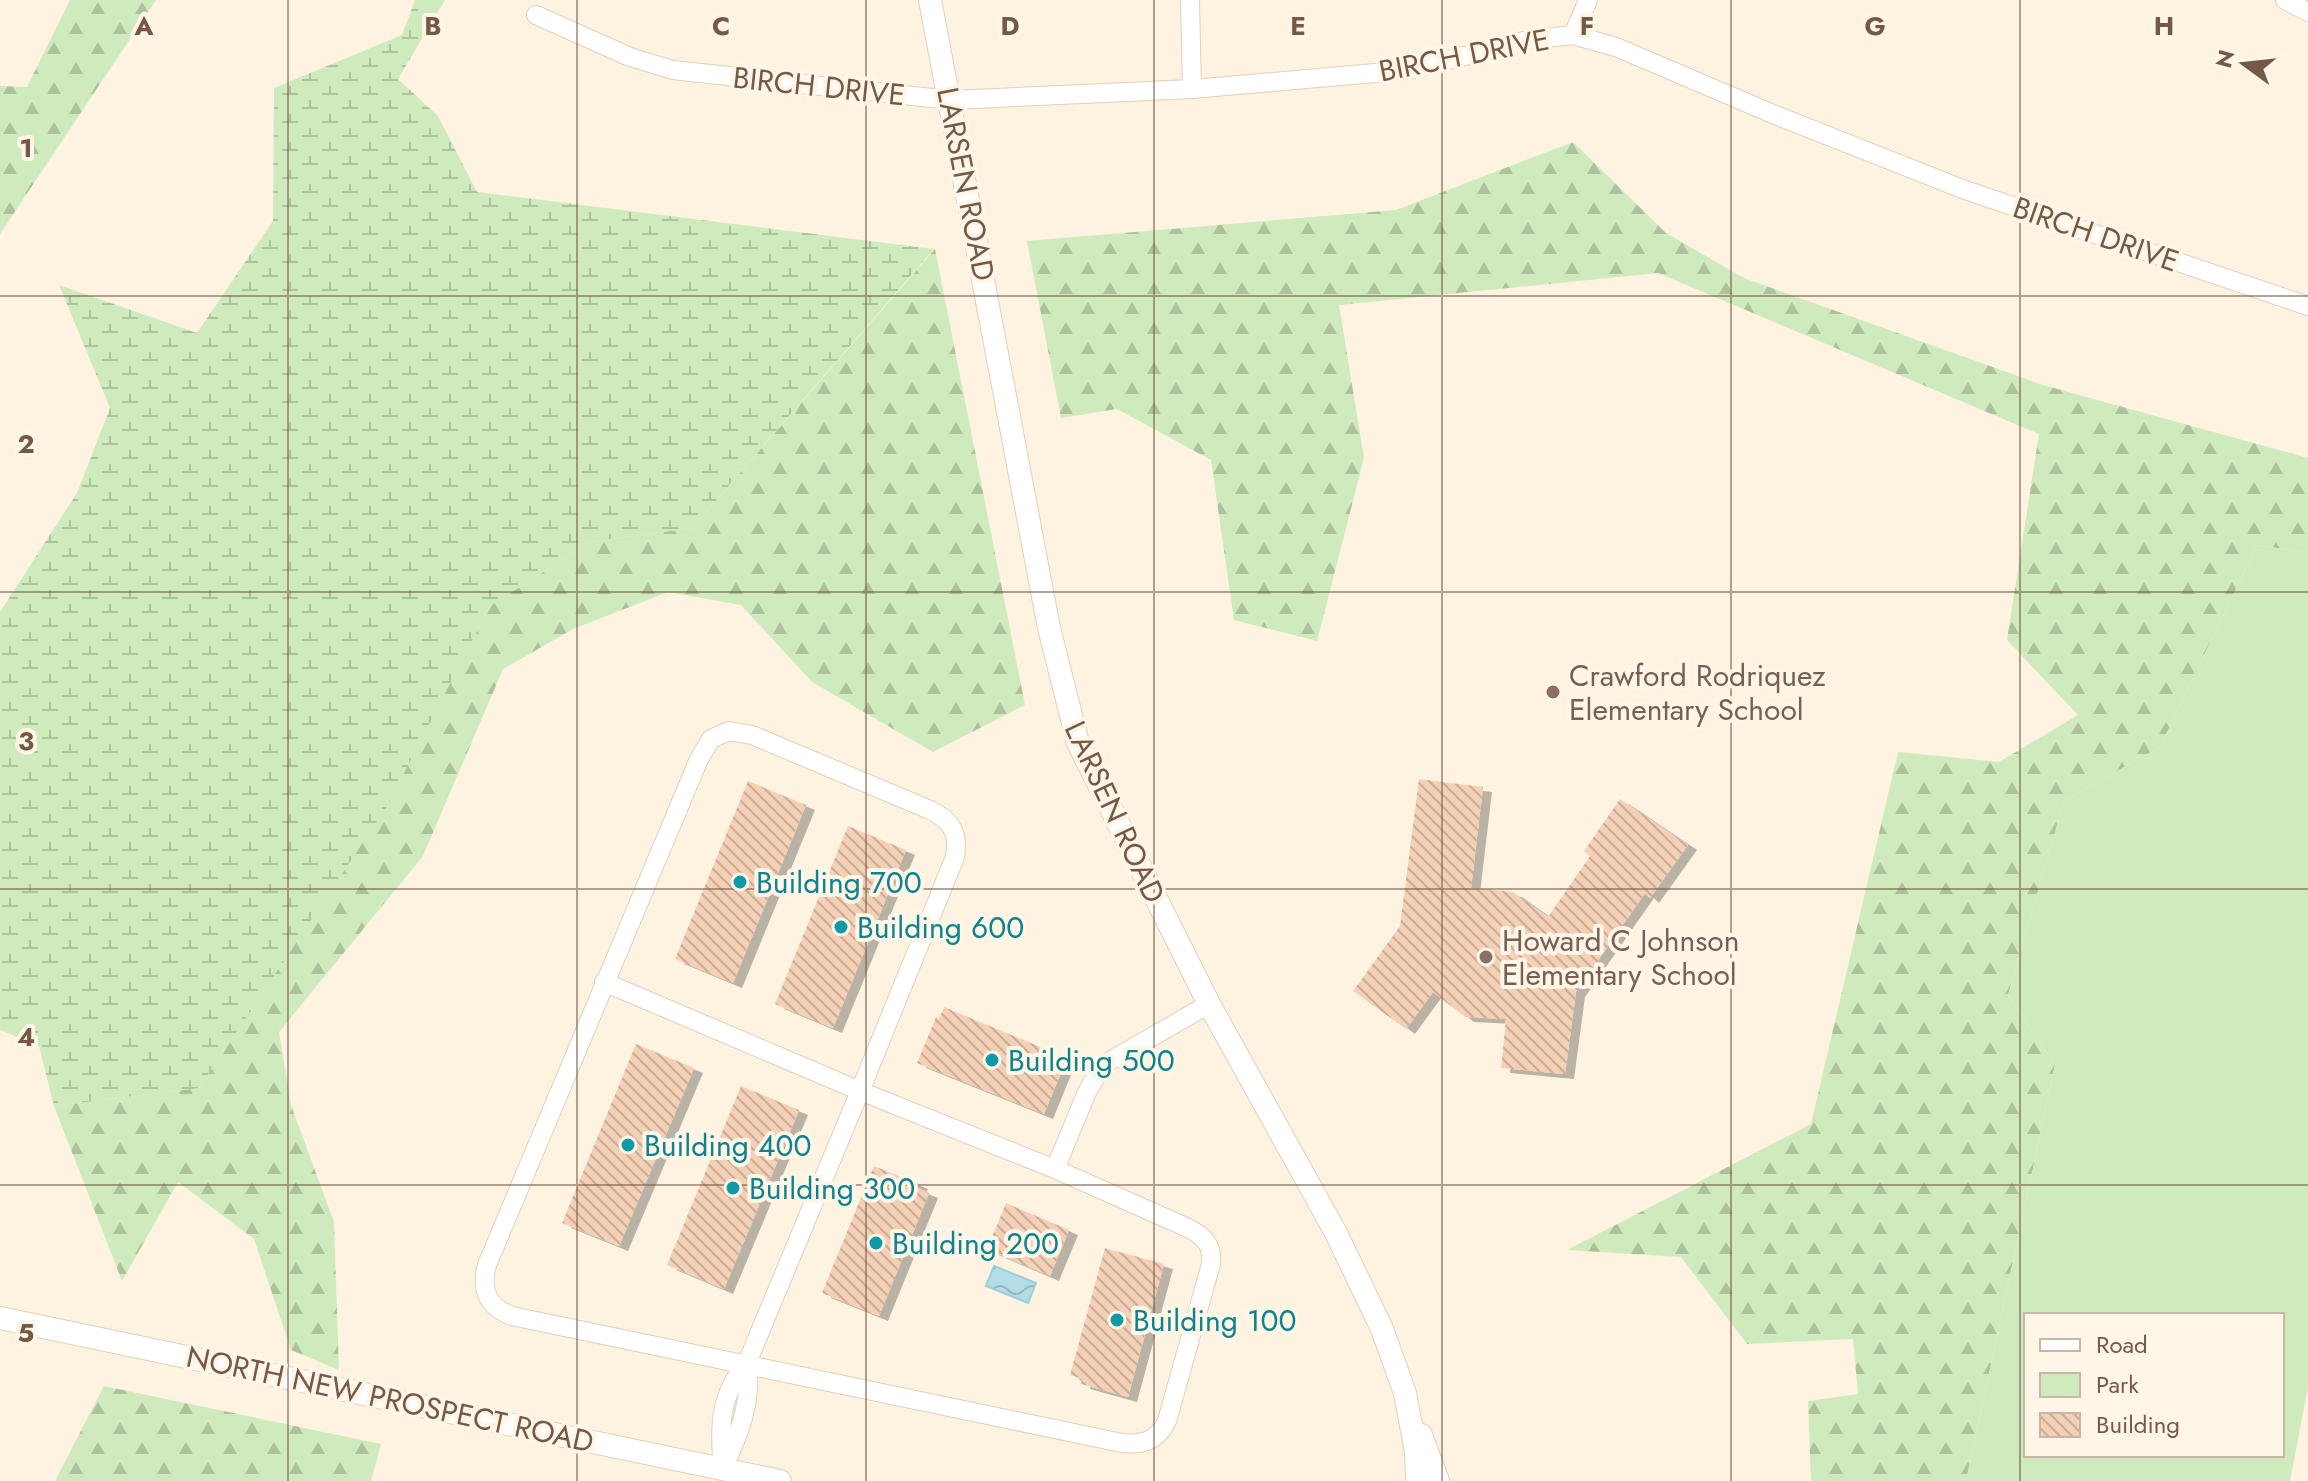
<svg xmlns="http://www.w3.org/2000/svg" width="2308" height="1481" font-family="Jost,sans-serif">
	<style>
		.forest { fill: url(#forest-firs) }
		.wetland { fill: url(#wetland-marsh) }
		.park { fill: #cfebbe; fill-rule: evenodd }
		.water { fill: url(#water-waves); stroke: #9aceda; stroke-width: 2 }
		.building { fill: url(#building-back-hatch); filter: url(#shadow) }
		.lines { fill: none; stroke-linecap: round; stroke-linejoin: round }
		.minor-casing { stroke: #e2cfbc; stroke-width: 20 }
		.tertiary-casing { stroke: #e2cfbc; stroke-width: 24 }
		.minor { stroke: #fff; stroke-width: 18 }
		.tertiary { stroke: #fff; stroke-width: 22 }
		.grid { fill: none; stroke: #755846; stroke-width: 2; stroke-opacity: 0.55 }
		.education-dot { fill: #8d6e63; stroke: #fff6e7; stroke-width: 3 }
		.culture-dot { fill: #0f9aa8; stroke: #fff6e7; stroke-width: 3 }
		.labels { text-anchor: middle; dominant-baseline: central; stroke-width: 8; stroke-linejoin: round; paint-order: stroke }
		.street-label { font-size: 30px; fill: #755846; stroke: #fff6e7 }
		.education-label { font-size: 30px; fill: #785e54; stroke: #fff6e7; text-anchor: start }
		.culture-label { font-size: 30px; fill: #0d838f; stroke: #fff6e7; text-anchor: start }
		.grid-label { font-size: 26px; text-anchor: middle; font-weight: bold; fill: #755846; stroke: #fff6e7; stroke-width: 8; stroke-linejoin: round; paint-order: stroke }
	</style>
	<defs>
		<pattern id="forest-firs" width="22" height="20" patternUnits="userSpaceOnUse" patternTransform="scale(2)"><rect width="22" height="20" fill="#cfebbe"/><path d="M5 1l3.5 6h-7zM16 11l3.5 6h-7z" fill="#adc19c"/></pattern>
		<pattern id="wetland-marsh" width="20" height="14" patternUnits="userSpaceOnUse" patternTransform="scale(2)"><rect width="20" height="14" fill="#cfebbe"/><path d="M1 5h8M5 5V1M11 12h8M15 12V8" fill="none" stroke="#adc19c"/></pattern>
		<pattern id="water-waves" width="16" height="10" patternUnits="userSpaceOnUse" patternTransform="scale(2)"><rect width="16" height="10" fill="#b4dee7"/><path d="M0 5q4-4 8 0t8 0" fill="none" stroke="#97b7bd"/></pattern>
		<pattern id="building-back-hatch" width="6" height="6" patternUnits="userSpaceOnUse" patternTransform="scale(2)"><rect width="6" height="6" fill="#f4d1b6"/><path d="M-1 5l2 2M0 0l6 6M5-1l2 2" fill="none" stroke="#caac96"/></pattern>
		<filter id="shadow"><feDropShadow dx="9" dy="5" stdDeviation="0" flood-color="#0004"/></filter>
	</defs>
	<rect width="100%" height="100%" fill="#fdf3e0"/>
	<!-- forest -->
	<g class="forest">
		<polygon points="70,0 156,0 0,234 0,86 27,87"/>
		<polygon points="1573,142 1666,233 1744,278 2043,385 2308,458 2308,553 2257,545 2160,747 2064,801 2008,995 2055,1065 1966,1481 1811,1481 1808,1401 1858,1394 1853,1339 1747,1344 1681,1257 1567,1250 1811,1124 1898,752 1999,762 2078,715 2007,640 2039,434 1658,273 1339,305 1364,458 1317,641 1234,620 1211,460 1117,409 1061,418 1027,241 1396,210"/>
		<polygon points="935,249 1025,705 933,752 812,682 741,605 668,592 573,629 503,669 423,856 279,1032 291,1105 334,1222 339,1370 291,1350 254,1239 178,1182 122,1281 54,1106 199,1088 385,808 490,606 590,542 692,528"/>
		<polygon points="104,1386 381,1444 371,1481 55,1481"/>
	</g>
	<!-- wetland -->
	<polygon class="wetland" points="415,0 445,0 398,79 438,116 477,192 934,249 692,528 590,542 490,606 386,808 199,1088 54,1106 39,1046 0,1030 0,612 77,493 110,408 59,285 197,333 273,221 274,88 402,35"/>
	<!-- park -->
	<path class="park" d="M2257,545l51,8v834l-18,94h-324l89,-416 -47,-70 56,-194 96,-54zM2026,1315h256v140h-256z"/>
	<!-- water -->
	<polygon class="water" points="994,1266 1036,1283 1028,1303 986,1286"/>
	<!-- building -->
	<g class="building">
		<polygon points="1419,779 1483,787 1471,888 1513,892 1548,917 1590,856 1584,851 1620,799 1688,845 1650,898 1645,893 1576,992 1565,1074 1501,1068 1506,1019 1465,1017 1433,992 1406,1029 1353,991 1400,926"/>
		<polygon points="748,781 806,805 733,983 675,959"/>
		<polygon points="848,826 906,850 833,1028 775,1004"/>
		<polygon points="944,1007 1067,1058 1044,1114 917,1063 936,1017 939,1019"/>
		<polygon points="636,1044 694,1068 619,1246 562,1223"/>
		<polygon points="741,1086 799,1110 724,1289 667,1265"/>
		<polygon points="874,1166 919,1184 917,1188 929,1193 879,1316 822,1293"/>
		<polygon points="1006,1203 1069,1230 1050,1276 987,1249"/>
		<polygon points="1105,1248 1164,1264 1128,1397 1081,1384 1082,1379 1070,1375"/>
	</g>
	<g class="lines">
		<defs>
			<g id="minor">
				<polyline points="1190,0 1192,89"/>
				<polyline points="2285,0 2308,12"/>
				<polyline points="536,15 630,57 673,70 950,100 1192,89 1409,70 1528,40 1573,35 1616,47 1773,114 1965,190 2308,306"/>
				<polyline points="1573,35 1588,0"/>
				<path d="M729,731l23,4 178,75c22,10 29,24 25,47l-95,234 195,78 133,59c16,8 25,17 23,36l-44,157c-10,20 -24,24 -45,22l-610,-127c-24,-9 -32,-26 -25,-51l212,-506 12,-20z"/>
				<path d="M604,982l256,109 -113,272c-28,32 -28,65 -24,106"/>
				<polyline points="1055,1169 1087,1092 1103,1065 1209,1004"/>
				<path d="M724,1467c15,-33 29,-67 23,-104"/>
			</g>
			<g id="tertiary">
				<polyline points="930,0 1049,628 1078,743 1209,1004 1336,1233 1382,1329 1405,1393 1416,1452 1417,1481"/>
				<polyline points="0,1318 780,1481"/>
				<polyline points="1421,1435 1438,1481"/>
			</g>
		</defs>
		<!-- minor casing -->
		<use href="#minor" class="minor-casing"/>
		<!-- tertiary casing -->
		<use href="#tertiary" class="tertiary-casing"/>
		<!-- minor -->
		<use href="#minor" class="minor"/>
		<!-- tertiary -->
		<use href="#tertiary" class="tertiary"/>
	</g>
	<!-- grid -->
	<path class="grid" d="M288,0v1481M577,0v1481M866,0v1481M1154,0v1481M1442,0v1481M1731,0v1481M2020,0v1481M0,296h2308M0,592h2308M0,889h2308M0,1185h2308"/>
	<!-- markers -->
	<g class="education-dot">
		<circle cx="1553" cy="692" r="8"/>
		<circle cx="1486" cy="957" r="8"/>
	</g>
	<g class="culture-dot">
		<circle cx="740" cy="882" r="8"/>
		<circle cx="841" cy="927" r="8"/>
		<circle cx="992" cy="1060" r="8"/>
		<circle cx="628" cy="1145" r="8"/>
		<circle cx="733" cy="1188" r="8"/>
		<circle cx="876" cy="1243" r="8"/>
		<circle cx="1117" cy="1320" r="8"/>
	</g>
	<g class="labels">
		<!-- street labels -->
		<g class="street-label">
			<text transform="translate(1464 55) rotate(-11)">BIRCH DRIVE</text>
			<text transform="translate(819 86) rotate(6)">BIRCH DRIVE</text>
			<text transform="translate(966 184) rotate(79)">LARSEN ROAD</text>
			<text transform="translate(2096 234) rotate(19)">BIRCH DRIVE</text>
			<text transform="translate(1115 812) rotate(65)">LARSEN ROAD</text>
			<text transform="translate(390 1399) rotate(12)">NORTH NEW PROSPECT ROAD</text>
		</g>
		<!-- education labels -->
		<g class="education-label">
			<text x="1569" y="675">Crawford Rodriquez<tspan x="1569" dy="34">Elementary School</tspan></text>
			<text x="1502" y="940">Howard C Johnson<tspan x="1502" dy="34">Elementary School</tspan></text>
		</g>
		<!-- culture labels -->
		<g class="culture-label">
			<text x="756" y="882">Building 700</text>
			<text x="857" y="927">Building 600</text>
			<text x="1008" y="1060">Building 500</text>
			<text x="644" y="1145">Building 400</text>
			<text x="749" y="1188">Building 300</text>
			<text x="892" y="1243">Building 200</text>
			<text x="1133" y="1320">Building 100</text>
		</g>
	</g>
	<g class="grid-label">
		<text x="144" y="35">A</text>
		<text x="433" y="35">B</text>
		<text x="721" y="35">C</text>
		<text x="1010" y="35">D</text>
		<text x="1298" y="35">E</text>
		<text x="1587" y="35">F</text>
		<text x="1875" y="35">G</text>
		<text x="2164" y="35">H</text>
		<text x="26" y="157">1</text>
		<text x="26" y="453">2</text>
		<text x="26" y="750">3</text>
		<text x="26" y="1046">4</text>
		<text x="26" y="1342">5</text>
	</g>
	<!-- legend -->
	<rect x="2024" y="1313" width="260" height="144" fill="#fff6e7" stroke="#c8b7a7" stroke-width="2"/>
	<rect x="2040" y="1339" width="40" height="12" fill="#ffffff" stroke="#c8b7a7" stroke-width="2"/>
	<text x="2096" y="1353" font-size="24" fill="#755846">Road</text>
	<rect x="2040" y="1373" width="40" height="24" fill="#cfebbe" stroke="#c8b7a7" stroke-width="2"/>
	<text x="2096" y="1393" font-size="24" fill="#755846">Park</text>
	<rect x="2040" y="1413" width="40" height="24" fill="url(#building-back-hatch)" stroke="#c8b7a7" stroke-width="2"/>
	<text x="2096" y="1433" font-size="24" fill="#755846">Building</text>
	<!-- north arrow -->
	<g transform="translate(2244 64) rotate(285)" stroke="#fff6e7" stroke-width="6" paint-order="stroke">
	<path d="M0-6L14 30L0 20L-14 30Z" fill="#755846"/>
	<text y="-12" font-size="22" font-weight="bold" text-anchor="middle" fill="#755846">N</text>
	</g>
</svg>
